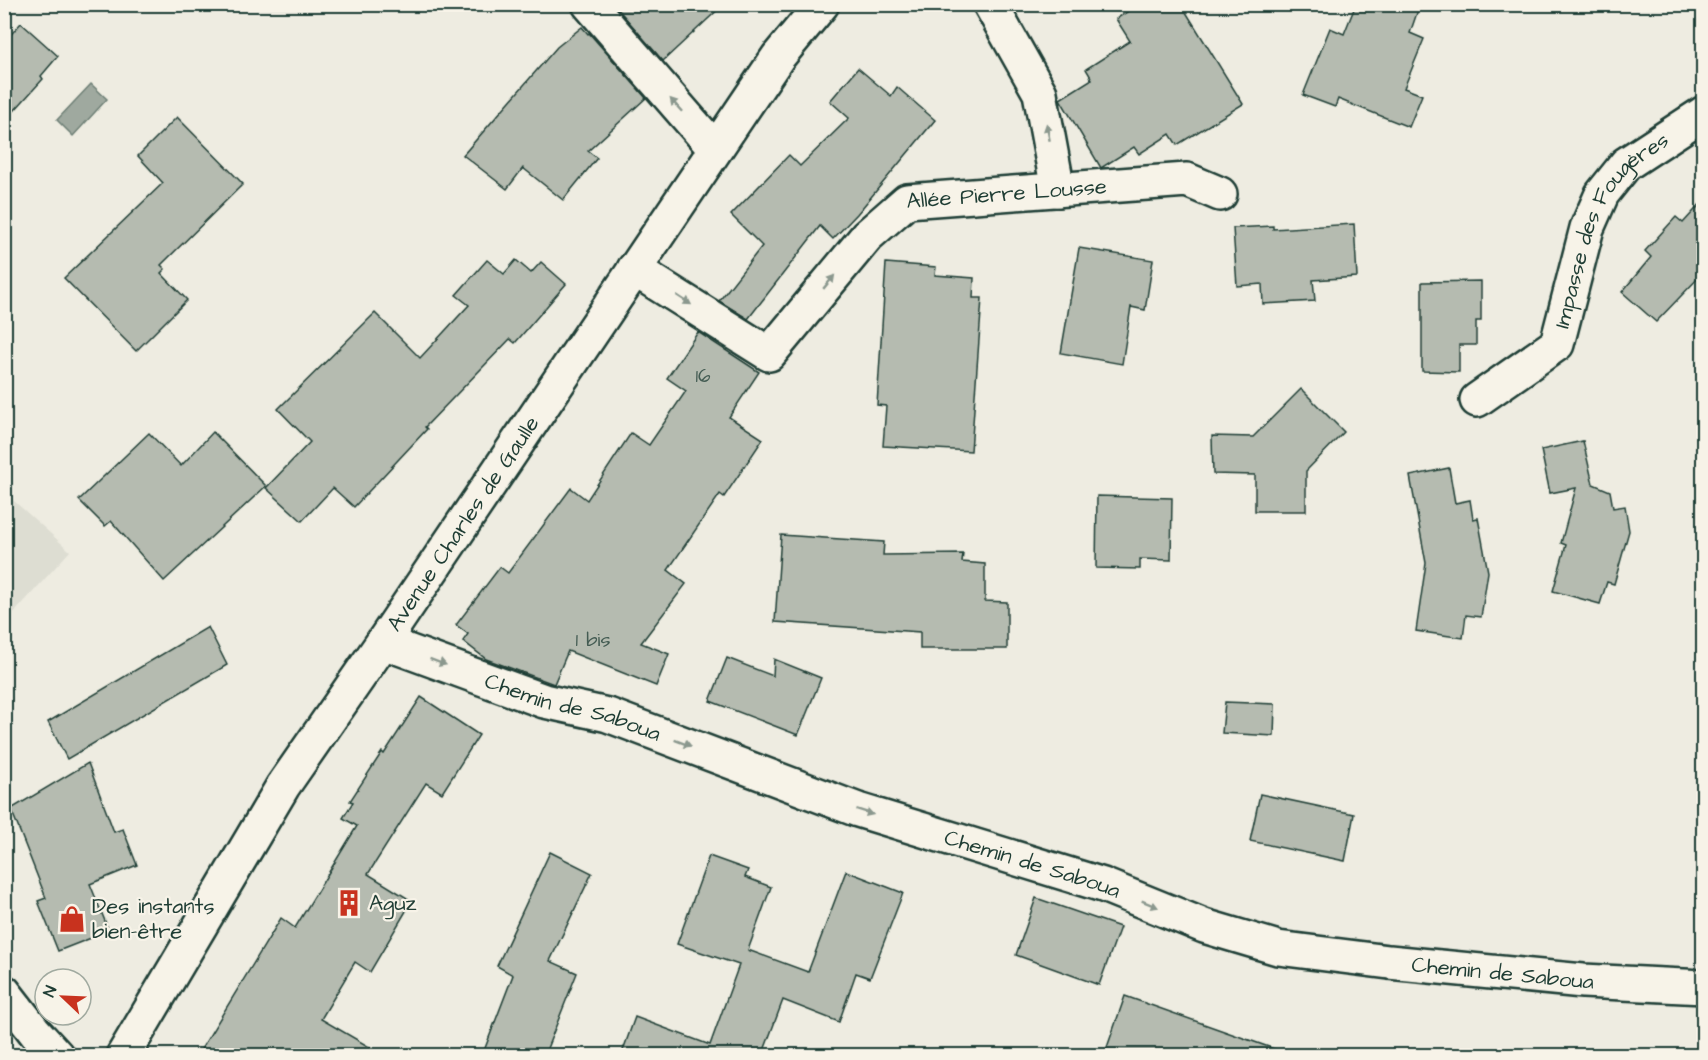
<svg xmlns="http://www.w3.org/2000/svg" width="1708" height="1060" font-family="'Architects Daughter',sans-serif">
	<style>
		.built { fill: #ddddd2 }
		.water { fill: #9fa99f; stroke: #6c7e74; stroke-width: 1.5 }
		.building { fill: #b5bbb0; stroke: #1f3d34; stroke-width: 1.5 }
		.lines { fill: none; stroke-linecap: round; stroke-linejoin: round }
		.minor-casing { stroke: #1f3d34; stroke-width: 38 }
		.minor { stroke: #f7f3e8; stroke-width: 33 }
		.oneway { fill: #8b988e }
		.labels { text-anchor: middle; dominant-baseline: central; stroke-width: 4.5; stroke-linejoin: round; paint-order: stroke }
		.number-label { font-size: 20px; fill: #445c53 }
		.street-label { font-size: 22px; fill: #1f3d34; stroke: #f7f3e8 }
		.poi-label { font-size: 22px; fill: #1f3d34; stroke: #f7f3e8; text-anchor: start }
	</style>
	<rect width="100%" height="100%" fill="#eeece1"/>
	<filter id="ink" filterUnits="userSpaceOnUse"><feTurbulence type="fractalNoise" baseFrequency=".0167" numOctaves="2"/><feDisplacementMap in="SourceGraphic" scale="12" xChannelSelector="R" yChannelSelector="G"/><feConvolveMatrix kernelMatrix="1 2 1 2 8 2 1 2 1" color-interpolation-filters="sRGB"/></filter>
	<g filter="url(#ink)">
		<!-- built -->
		<polygon class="built" points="5,493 70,551 5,623"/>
		<!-- water -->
		<polygon class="water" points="91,84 107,99 73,136 57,120"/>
		<!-- building -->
		<g class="building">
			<polygon points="618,4 724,4 663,61 616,7"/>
			<polygon points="1139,4 1181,4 1243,104 1177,145 1170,134 1139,154 1134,147 1101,168 1060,99 1092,79 1086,69 1130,41 1116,19"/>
			<polygon points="1356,4 1420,4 1410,33 1424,39 1404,88 1422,95 1409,127 1338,99 1335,107 1303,95 1330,28 1344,34"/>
			<polygon points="21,23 58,56 41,76 43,79 4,122 4,38 6,40"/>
			<polygon points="582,27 588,34 589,33 646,98 588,151 597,158 563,200 523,168 507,189 463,155 557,47"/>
			<polygon points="858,68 891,96 897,87 935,120 857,214 833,239 820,226 748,319 719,301 762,246 731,215 789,155 800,166 849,118 830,101"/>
			<polygon points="177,117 243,184 161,265 165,269 161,273 187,300 136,351 64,278 163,183 138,156"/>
			<polygon points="1704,200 1704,272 1656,322 1622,292 1651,257 1645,251 1676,217 1683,223"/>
			<polygon points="1354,224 1357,277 1313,280 1315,301 1263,304 1262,284 1237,286 1233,228 1273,226 1273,229"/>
			<polygon points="1079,248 1153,260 1145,310 1131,307 1122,364 1061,353"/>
			<polygon points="487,260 504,274 516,260 531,273 541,262 566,284 515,343 510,339 425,427 427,429 354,507 333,488 302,521 266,488 310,442 278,409 375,313 420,358 469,305 456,295"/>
			<polygon points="886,263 936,267 935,275 974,278 973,298 982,298 971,451 883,446 886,406 877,405"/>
			<polygon points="1481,281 1481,321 1476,321 1476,345 1459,345 1459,372 1422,371 1422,282"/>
			<polygon points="698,332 759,372 729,417 763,439 724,497 720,494 668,570 686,584 641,643 669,654 656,686 568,651 554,684 486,659 463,641 468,634 456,625 500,567 508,573 571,488 587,500 631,433 649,445 686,391 667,378"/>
			<polygon points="1301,389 1344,432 1306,471 1306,511 1255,511 1255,475 1213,474 1212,436 1253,437"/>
			<polygon points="213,432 266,486 164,581 111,521 105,526 79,500 149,433 181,466"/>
			<polygon points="1583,441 1593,484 1610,491 1613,508 1625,506 1629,531 1614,584 1607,582 1600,604 1553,591 1566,545 1561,543 1576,488 1550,493 1541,450"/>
			<polygon points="1449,468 1455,503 1470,500 1473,519 1478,518 1488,572 1481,617 1466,615 1463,638 1416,631 1426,563 1410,476"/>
			<polygon points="1097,496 1172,498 1171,560 1140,559 1140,569 1096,568"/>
			<polygon points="781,535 884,542 883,555 963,554 962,562 985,564 985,601 1007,602 1007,649 920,649 920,632 775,622"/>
			<polygon points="208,627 227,665 67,759 48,722"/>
			<polygon points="727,658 773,676 774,659 821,678 798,735 710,701"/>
			<polygon points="421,697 479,735 442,793 426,783 368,874 412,901 370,972 355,962 321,1019 385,1056 197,1056 281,918 295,928 357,826 343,818 353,802 350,801 382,752 384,754"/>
			<polygon points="1225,702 1275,704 1274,736 1222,733"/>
			<polygon points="88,763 114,832 123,829 137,865 90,884 109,931 58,951 38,901 46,898 11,809"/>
			<polygon points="1260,794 1354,814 1345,861 1250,841"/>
			<polygon points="550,852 592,873 550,961 577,973 544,1056 482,1056 513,975 497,966"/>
			<polygon points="709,856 748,870 745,877 771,887 748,950 808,972 846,871 903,893 870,978 856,973 839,1022 783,1000 762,1056 621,1056 635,1017 710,1045 739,965 677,944"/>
			<polygon points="1036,898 1120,927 1099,985 1016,955"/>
			<polygon points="1125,996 1280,1051 1279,1056 1104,1056"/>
		</g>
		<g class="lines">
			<defs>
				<g id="minor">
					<polyline points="589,4 715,149"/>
					<polyline points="990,4 1040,93 1058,190"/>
					<path id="s1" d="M634,269l135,85 98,-118 40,-35 280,-21 33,14"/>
					<path id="s2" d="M1477,400l80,-56 30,-116 15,-34 24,-30 78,-51"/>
					<path id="s3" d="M383,642l161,59 64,14 250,95 245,75 101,41 74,22 111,14 194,19 121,6"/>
					<polyline points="4,992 35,1032 57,1056"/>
					<path id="s4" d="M123,1056l160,-270 100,-144 376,-557 19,-28 44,-53"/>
				</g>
			</defs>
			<!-- minor casing -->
			<use href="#minor" class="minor-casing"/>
			<!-- minor -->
			<use href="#minor" class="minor"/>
		</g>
		<!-- one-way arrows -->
		<defs><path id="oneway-solid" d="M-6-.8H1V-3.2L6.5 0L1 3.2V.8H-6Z" transform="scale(1.5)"/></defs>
		<g class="oneway">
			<use href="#oneway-solid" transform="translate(676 105) rotate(-132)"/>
			<use href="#oneway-solid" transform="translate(1048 132) rotate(-101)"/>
			<use href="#oneway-solid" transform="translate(829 282) rotate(-50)"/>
			<use href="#oneway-solid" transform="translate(684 300) rotate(33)"/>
			<use href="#oneway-solid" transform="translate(438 662) rotate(20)"/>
			<use href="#oneway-solid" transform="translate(683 743) rotate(21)"/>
			<use href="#oneway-solid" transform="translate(865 812) rotate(18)"/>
			<use href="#oneway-solid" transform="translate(1150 904) rotate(22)"/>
		</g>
	</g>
	<!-- icons -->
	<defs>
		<symbol id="building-bare" viewBox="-9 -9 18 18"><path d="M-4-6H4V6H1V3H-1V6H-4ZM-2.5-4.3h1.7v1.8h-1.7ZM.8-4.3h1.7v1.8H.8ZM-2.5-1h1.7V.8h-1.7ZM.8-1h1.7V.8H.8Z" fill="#c8321e" stroke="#f7f3e8" stroke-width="2.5" paint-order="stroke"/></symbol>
		<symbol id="shop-bare" viewBox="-9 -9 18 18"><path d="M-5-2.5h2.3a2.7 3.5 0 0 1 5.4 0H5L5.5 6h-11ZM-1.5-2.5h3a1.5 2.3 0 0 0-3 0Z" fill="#c8321e" stroke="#f7f3e8" stroke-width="2.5" paint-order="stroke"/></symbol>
	</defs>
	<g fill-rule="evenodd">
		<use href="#building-bare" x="330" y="884" width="38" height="38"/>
		<use href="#shop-bare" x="53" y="900" width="38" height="38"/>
	</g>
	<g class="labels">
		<!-- number labels -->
		<g class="number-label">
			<text x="703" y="376">16</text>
			<text x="593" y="640">1 bis</text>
		</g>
		<!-- street labels -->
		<g class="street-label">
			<text stroke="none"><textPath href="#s1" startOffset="466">Allée Pierre Lousse</textPath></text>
			<text stroke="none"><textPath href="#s2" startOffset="228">Impasse des Fougères</textPath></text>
			<text stroke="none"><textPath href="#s4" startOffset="632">Avenue Charles de Gaulle</textPath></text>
			<text stroke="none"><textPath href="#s3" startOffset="201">Chemin de Saboua</textPath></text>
			<text stroke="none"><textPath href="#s3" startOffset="687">Chemin de Saboua</textPath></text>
			<text stroke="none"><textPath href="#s3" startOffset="1173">Chemin de Saboua</textPath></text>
		</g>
		<!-- poi labels -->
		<g class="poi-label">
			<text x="369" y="903">Aguz</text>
			<text x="92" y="906">Des instants<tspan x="92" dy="25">bien-être</tspan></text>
		</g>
	</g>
	<!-- margin -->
	<rect width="1708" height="1060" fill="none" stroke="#f7f3e8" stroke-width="24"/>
	<rect x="12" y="12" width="1684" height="1036" fill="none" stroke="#1f3d34" stroke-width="2" filter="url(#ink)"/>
	<!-- north arrow -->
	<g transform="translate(63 997) rotate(293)"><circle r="28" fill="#f7f3e8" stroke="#a1aaa0" stroke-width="1.5"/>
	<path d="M0-4.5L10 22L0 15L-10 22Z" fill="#c8321e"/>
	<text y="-9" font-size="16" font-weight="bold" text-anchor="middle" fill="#1f3d34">N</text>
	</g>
</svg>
